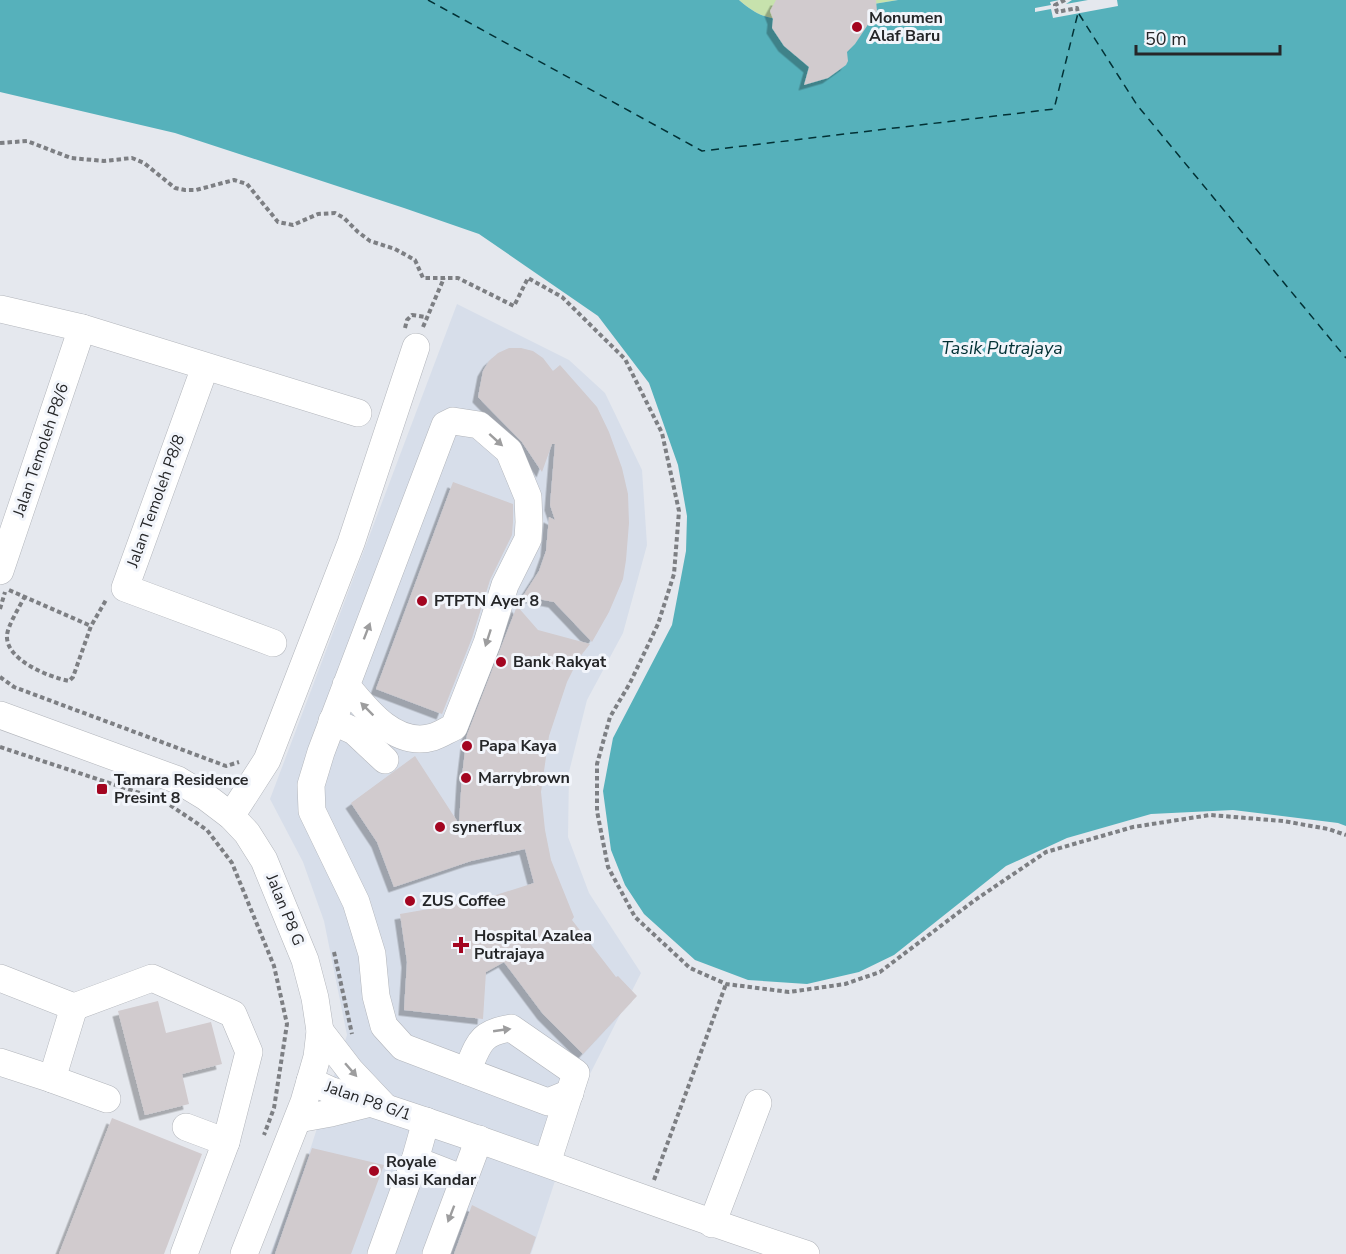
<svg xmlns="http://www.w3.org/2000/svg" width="1346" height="1254" font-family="'Nunito Sans',sans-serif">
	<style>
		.built { fill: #d7deea }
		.green { fill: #c7e2ad }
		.water { fill: #56b1bb }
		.pier { fill: #e5e8ee }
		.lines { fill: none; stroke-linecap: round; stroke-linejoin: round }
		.ferry { stroke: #023135; stroke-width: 1.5; stroke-dasharray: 8 6; stroke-linecap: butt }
		.building { fill: #d1cbce; filter: url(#shadow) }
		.minor-casing { stroke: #b2b5bb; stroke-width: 28 }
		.path { stroke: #7d7f83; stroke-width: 4; stroke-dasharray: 4.5 3; stroke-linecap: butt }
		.minor { stroke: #fff; stroke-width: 27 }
		.oneway { fill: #9d9d9e }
		.poi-dot { fill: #a30520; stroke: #f2f5fb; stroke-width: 2 }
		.labels { text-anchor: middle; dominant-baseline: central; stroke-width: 6; stroke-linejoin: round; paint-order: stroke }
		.poi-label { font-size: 16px; font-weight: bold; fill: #252628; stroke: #f2f5fb; text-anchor: start }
		.street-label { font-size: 16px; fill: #252628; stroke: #f2f5fb }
		.water-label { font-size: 18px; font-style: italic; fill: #023135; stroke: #f2f5fb }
	</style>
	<defs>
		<filter id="shadow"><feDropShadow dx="-5.5" dy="5.5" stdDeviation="0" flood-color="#0004"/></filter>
	</defs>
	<rect width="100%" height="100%" fill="#e5e8ee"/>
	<!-- built -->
	<polygon class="built" points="457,304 569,360 605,393 642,470 647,545 623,633 587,700 569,772 568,837 589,893 641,973 590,1074 531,1254 270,1254 311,1147 347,1035 324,921 303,862 270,799"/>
	<!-- green -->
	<path class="green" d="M739,0h159l-115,19c-19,0 -30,-7 -44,-19z"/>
	<!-- water -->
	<path class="water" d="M0,0h739c14,12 25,19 44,19l115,-19h448v826l-8,-3 -105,-13 -82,4 -84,24 -61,28 -112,89 -35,17 -52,12 -59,-4 -53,-20 -51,-46 -19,-29 -14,-35 -8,-59 10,-53 59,-113 14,-74 1,-35 -9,-51 -29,-82 -51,-67 -119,-82 -75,-26 -229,-75 -175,-41z"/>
	<!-- pier -->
	<polygon class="pier" points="1059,0 1072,0 1066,4 1088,0 1117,0 1118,6 1053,18 1051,9 1035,12 1035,8 1051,5 1050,2"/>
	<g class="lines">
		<!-- ferry -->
		<g class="ferry">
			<polyline points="428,0 702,151 1054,109 1078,13"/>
			<polyline points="1079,14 1137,105 1346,358"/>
		</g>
	</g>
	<!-- building -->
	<g class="building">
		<polygon points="776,0 876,0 877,11 855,44 847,52 848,61 846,65 828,78 804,85 809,67 784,46 772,28 773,19 770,11"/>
		<polygon points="509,348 521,348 533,351 543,358 553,371 560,365 597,407 609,432 622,468 628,494 629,523 626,560 623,579 609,612 592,642 554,602 523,596 539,571 546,551 549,517 555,520 550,505 555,444 552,444 542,472 522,442 478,397 483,371 489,361 498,353"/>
		<polygon points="453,482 513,504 513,522 512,535 490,580 472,638 442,714 376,689"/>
		<polygon points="517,606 538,630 590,644 579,658 567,682 549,736 541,792 545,830 551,860 574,917 572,920 616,977 618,976 637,996 583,1054 543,1014 504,962 486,972 483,1019 404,1010 407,962 400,914 480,900 534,883 525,849 471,861 394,887 377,842 351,803 415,756 459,824 462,776 467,735"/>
		<polygon points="158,1001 166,1033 211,1022 222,1064 182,1074 189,1104 145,1115 118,1011"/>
		<polygon points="112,1118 202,1154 164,1254 59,1254"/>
		<polygon points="312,1148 384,1165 351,1254 275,1254"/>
		<polygon points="472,1205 536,1237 530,1254 454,1254"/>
	</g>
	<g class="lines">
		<defs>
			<g id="minor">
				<polyline points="0,309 82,328 358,413"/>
				<polyline points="205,367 125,588 273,643"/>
				<polyline points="0,571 82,328"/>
				<path d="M346,685c21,26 50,63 87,52 7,-2 14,-7 21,-10l33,-84 18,-58 23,-46 1,-17 -1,-25 -19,-46 -30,-26 -26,-4 -8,4 -124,327 -10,33 1,26 44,91 16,52 4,42 8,30 19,21 145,55 22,-9"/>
				<polyline points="0,715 178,780 206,797 231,816 247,833 264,860 305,960 315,998 320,1031 317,1057 304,1102 244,1254"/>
				<polyline points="332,721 354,731 385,760"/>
				<polyline points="231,816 267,760 351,543 416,347"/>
				<polyline points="0,978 74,1007 152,978 233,1014 249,1052 226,1142 184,1254"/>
				<polyline points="320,1031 350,1070 383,1105"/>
				<polyline points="0,1062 52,1079 74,1007"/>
				<path d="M467,1071c12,-27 12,-38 44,-43l65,45 -29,90"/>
				<polyline points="52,1079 107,1099"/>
				<path d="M310,1081l22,10c160,49 315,112 474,163"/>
				<polyline points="298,1119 331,1113 371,1103"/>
				<polyline points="186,1127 226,1142"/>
				<polyline points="415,1160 464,1179"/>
				<polyline points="712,1224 758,1103"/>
				<polyline points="381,1254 415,1160 426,1121"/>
				<polyline points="436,1254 479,1139"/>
			</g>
		</defs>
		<!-- minor casing -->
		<use href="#minor" class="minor-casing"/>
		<!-- path -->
		<g class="path">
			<polyline points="1065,0 1055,5 1057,12 1077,8 1078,13"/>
			<polyline points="0,143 27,141 71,158 104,161 132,158 144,163 175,188 185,190 196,190 234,180 247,184 278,222 293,225 318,214 335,213 344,218 358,232 370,241 395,249 415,260 423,278 458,278 514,306 528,278 562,297 625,359 662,433 679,511 674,574 658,624 630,683 610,717 597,764 597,811 608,867 635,917 690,968 726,984 789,992 845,984 880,972 975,900 1046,852 1133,827 1210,815 1283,821 1328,829 1346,835"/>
			<polyline points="423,327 444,278"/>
			<polyline points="405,328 407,320 412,315 426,317"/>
			<polyline points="9,590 91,626"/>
			<path d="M25,596c-5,10 -17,29 -18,39 -2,25 42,42 62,46l4,-4 18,-51 15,-26"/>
			<polyline points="0,609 5,592"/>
			<polyline points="0,677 14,687 226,766 239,762"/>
			<polyline points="0,747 164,801 207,830 232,863 274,966 287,1024 274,1108 264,1135"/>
			<polyline points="334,952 352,1034"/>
			<polyline points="654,1180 726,984"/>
		</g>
		<!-- minor -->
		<use href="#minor" class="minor"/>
	</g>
	<!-- one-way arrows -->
	<defs><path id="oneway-solid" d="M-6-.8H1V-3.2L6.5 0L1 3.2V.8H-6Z" transform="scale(1.5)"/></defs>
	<g class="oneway">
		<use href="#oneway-solid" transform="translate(496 440) rotate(42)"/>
		<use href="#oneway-solid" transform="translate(367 631) rotate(-69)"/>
		<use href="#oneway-solid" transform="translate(488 638) rotate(108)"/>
		<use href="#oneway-solid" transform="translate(367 709) rotate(-135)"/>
		<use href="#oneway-solid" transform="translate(502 1030) rotate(-8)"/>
		<use href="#oneway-solid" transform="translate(351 1070) rotate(49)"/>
		<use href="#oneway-solid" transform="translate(451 1214) rotate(111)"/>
	</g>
	<!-- markers -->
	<g class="poi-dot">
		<circle cx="857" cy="27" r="6"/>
		<circle cx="422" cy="601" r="6"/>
		<circle cx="501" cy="662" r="6"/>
		<circle cx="467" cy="746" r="6"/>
		<circle cx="466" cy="778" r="6"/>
		<rect x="96" y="783" width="12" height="12" rx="3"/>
		<circle cx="440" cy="827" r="6"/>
		<circle cx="410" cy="901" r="6"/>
		<path d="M458 936h6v6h6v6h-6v6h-6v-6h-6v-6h6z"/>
		<circle cx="374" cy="1171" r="6"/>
	</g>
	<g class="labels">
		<!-- poi labels -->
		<g class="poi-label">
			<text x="869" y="18">Monumen<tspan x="869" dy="18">Alaf Baru</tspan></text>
			<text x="434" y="601">PTPTN Ayer 8</text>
			<text x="513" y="662">Bank Rakyat</text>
			<text x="479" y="746">Papa Kaya</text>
			<text x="478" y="778">Marrybrown</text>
			<text x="114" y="780">Tamara Residence<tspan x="114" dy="18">Presint 8</tspan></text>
			<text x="452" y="827">synerflux</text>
			<text x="422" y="901">ZUS Coffee</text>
			<text x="474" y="936">Hospital Azalea<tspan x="474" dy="18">Putrajaya</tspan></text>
			<text x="386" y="1162">Royale<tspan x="386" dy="18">Nasi Kandar</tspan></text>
		</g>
		<!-- street labels -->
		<g class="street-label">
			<text transform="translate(41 450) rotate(-71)">Jalan Temoleh P8/6</text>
			<text transform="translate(156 501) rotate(-70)">Jalan Temoleh P8/8</text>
			<text transform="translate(285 910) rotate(68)">Jalan P8 G</text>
			<text transform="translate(368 1101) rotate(19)">Jalan P8 G/1</text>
		</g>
		<!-- water labels -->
		<g class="water-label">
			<text x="1002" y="348">Tasik Putrajaya</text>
		</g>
	</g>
	<!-- scale -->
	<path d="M1136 45v9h144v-9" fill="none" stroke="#252628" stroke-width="3"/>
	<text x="1145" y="45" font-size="18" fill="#252628" stroke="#f2f5fb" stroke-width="4.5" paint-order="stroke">50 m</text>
</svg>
